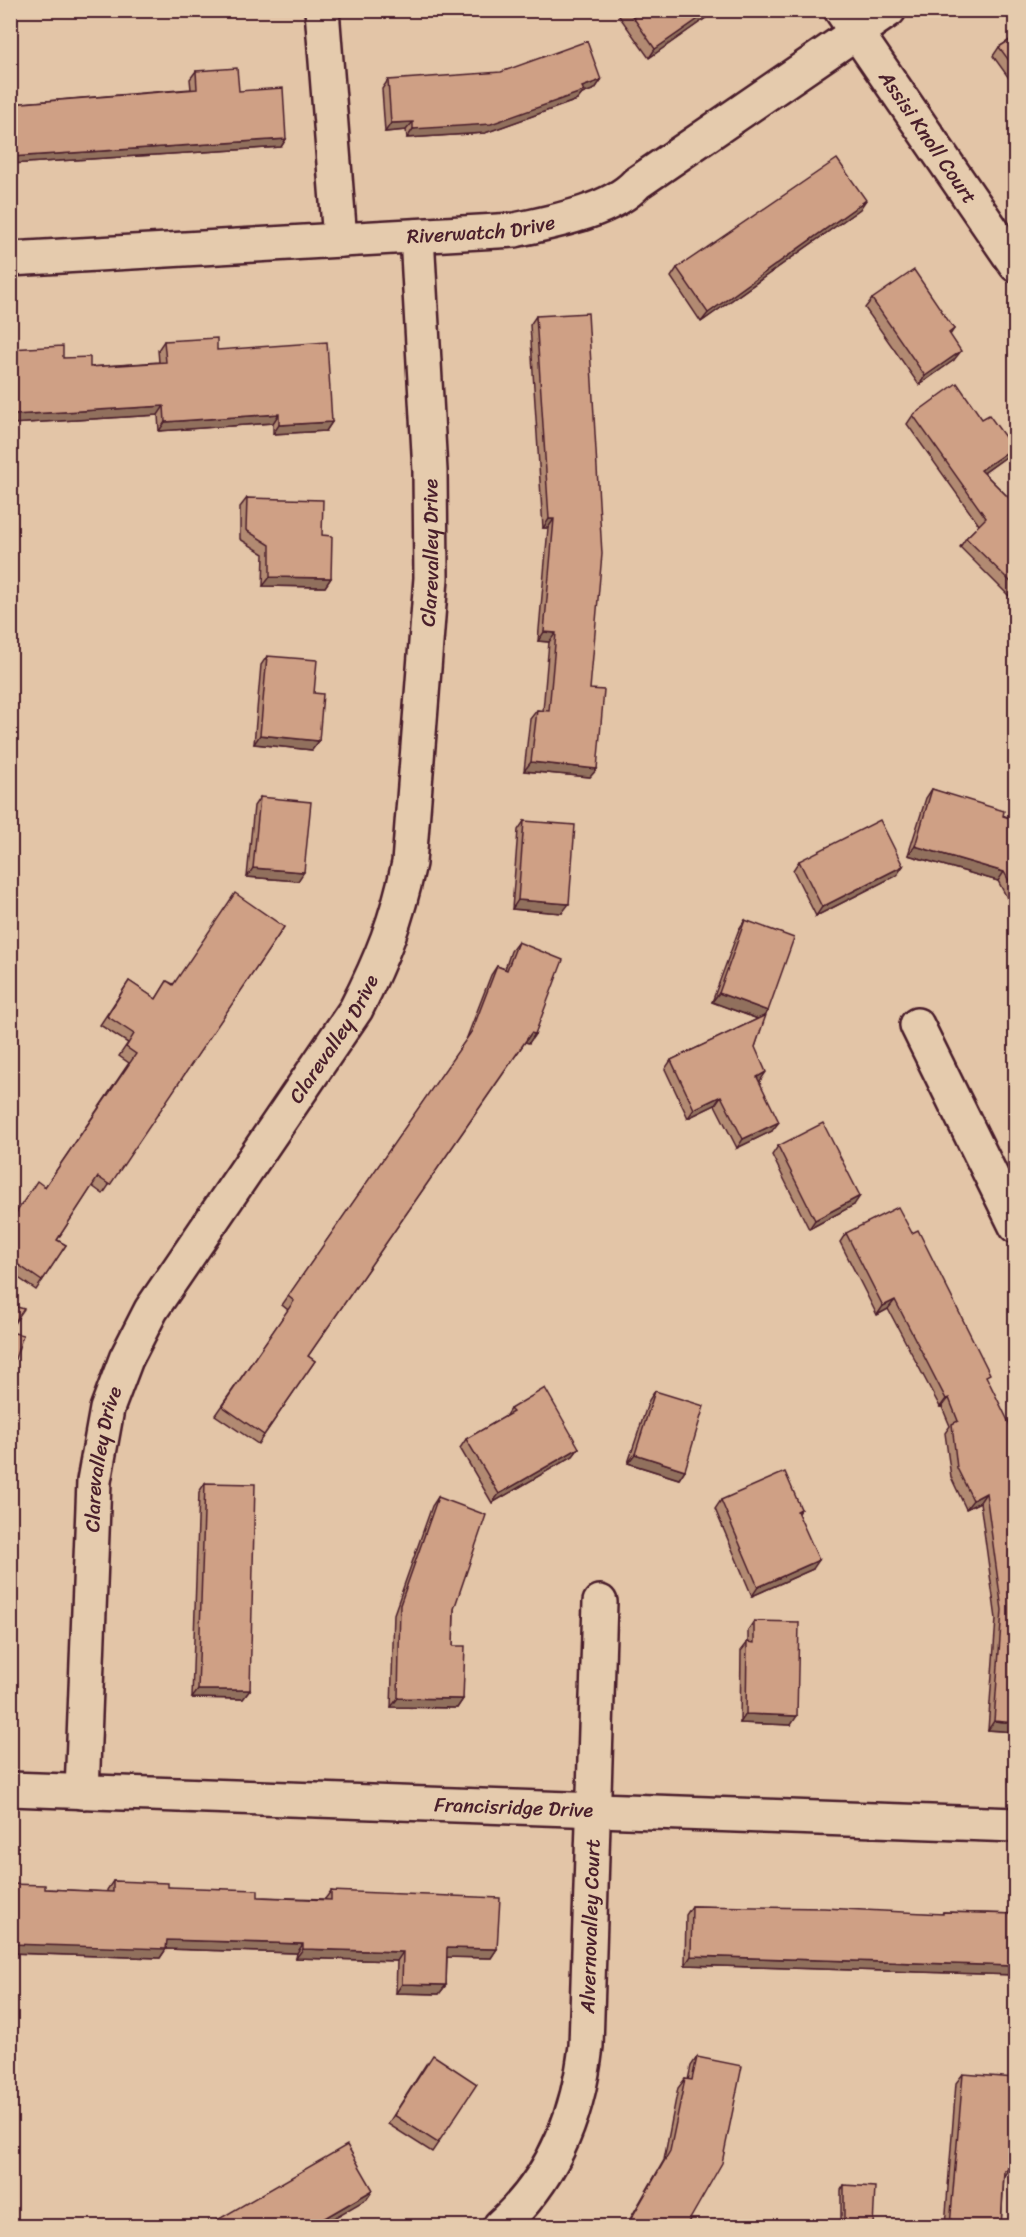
<svg xmlns="http://www.w3.org/2000/svg" width="1026" height="2237" font-family="Sriracha,sans-serif">
	<style>
		.lines { fill: none; stroke-linecap: round; stroke-linejoin: round }
		.minor-casing { stroke: #4a1f2b; stroke-width: 38 }
		.minor { stroke: #e5cbad; stroke-width: 33 }
		.wall { fill: #b28a72; stroke: #4a1f2b; stroke-width: 1.5 }
		.shaded-wall { fill: #91705d; stroke: #4a1f2b; stroke-width: 1.5 }
		.building { fill: #cfa085; stroke: #4a1f2b; stroke-width: 1.5 }
		.labels { text-anchor: middle; dominant-baseline: central; stroke-width: 4.5; stroke-linejoin: round; paint-order: stroke }
		.street-label { font-size: 20px; fill: #4a1f2b; stroke: #e5cbad }
	</style>
	<rect width="100%" height="100%" fill="#e3c5a7"/>
	<filter id="ink" filterUnits="userSpaceOnUse"><feTurbulence type="fractalNoise" baseFrequency=".0167" numOctaves="2"/><feDisplacementMap in="SourceGraphic" scale="12" xChannelSelector="R" yChannelSelector="G"/><feConvolveMatrix kernelMatrix="1 2 1 2 8 2 1 2 1" color-interpolation-filters="sRGB"/></filter>
	<g filter="url(#ink)">
		<g class="lines">
			<defs>
				<g id="minor">
					<polyline points="322,10 340,240"/>
					<path id="s1" d="M841,10l175,255"/>
					<path id="s2" d="M10,259l505,-29c37,-8 97,-19 122,-47l252,-173"/>
					<polyline points="917,1025 1016,1226"/>
					<path id="s3" d="M10,1789l1006,36"/>
					<path id="s4" d="M82,1792l12,-311 13,-72 19,-50 25,-49 205,-301c26,-51 41,-89 53,-146l22,-285 -1,-107 -13,-235"/>
					<path id="s5" d="M500,2226c53,-47 78,-110 86,-180l14,-444"/>
				</g>
			</defs>
			<!-- minor casing -->
			<use href="#minor" class="minor-casing"/>
			<!-- minor -->
			<use href="#minor" class="minor"/>
		</g>
		<!-- wall -->
		<g class="wall">
			<polygon points="623,10 717,10 649,58 619,16"/>
			<polygon points="1016,36 1016,88 993,56 999,47"/>
			<polygon points="196,71 239,91 286,139 281,147 10,164 10,104 191,89 190,79"/>
			<polygon points="388,80 601,80 595,89 582,94 577,100 485,133 407,138 406,130 385,132 382,89"/>
			<polygon points="860,209 701,322 671,277 677,268"/>
			<polygon points="872,299 954,329 950,335 954,360 919,385 865,308"/>
			<polygon points="536,316 590,689 597,769 590,777 524,771 530,719 537,710 543,711 549,642 538,641 548,528 543,528 530,325"/>
			<polygon points="164,341 217,350 332,422 326,431 273,434 273,423 159,431 158,415 10,424 10,349 63,358 90,367 159,362 158,350"/>
			<polygon points="913,415 982,419 1013,448 1006,457 984,473 1016,505 1016,590 1009,596 960,547 966,538 979,525 907,424"/>
			<polygon points="247,498 322,535 331,578 325,587 263,586 264,554 240,539 240,507"/>
			<polygon points="267,656 314,693 319,741 312,750 254,744 261,665"/>
			<polygon points="932,789 1016,820 1016,905 1013,909 998,881 908,855 926,798"/>
			<polygon points="260,797 298,881 247,877 254,806"/>
			<polygon points="524,821 562,913 512,909 518,830"/>
			<polygon points="799,861 897,875 816,916 793,870"/>
			<polygon points="745,920 768,1011 765,1015 755,1047 760,1082 772,1131 737,1148 715,1105 688,1118 665,1069 671,1060 758,1019 712,1002 739,929"/>
			<polygon points="284,927 103,1194 92,1186 57,1240 66,1245 36,1290 10,1272 10,1221 45,1187 129,1063 119,1056 128,1043 100,1025 129,981 156,999 167,981 173,984"/>
			<polygon points="518,942 535,1034 529,1043 525,1042 308,1356 315,1361 258,1444 215,1415 288,1310 282,1305 466,1040 491,975 497,966 505,969 511,951"/>
			<polygon points="778,1146 854,1205 809,1229 772,1155"/>
			<polygon points="846,1233 987,1379 1016,1732 988,1730 996,1619 980,1502 966,1509 951,1477 945,1433 950,1426 942,1407 940,1407 888,1309 877,1315 840,1242"/>
			<polygon points="655,1391 685,1470 679,1479 628,1463 649,1400"/>
			<polygon points="510,1409 579,1448 573,1456 492,1503 460,1448 466,1439 505,1417"/>
			<polygon points="205,1483 250,1690 243,1699 192,1698 199,1492"/>
			<polygon points="438,1497 454,1609 453,1646 463,1699 457,1708 391,1707 394,1614 432,1506"/>
			<polygon points="721,1500 801,1509 798,1513 813,1569 752,1596 715,1509"/>
			<polygon points="754,1621 791,1725 740,1723 741,1651 748,1642 748,1630"/>
			<polygon points="113,1881 258,1897 325,1899 331,1891 497,1949 491,1958 447,1957 446,1985 439,1994 396,1993 397,1961 296,1958 297,1953 166,1949 160,1958 10,1953 10,1884 45,1889 107,1892 107,1890"/>
			<polygon points="692,1906 942,1914 943,1912 1016,1914 1016,1975 685,1965 686,1915"/>
			<polygon points="697,2057 686,2226 626,2226 664,2160 678,2088 685,2079 688,2080 691,2066"/>
			<polygon points="426,2064 438,2143 432,2152 388,2124"/>
			<polygon points="963,2074 1008,2170 1004,2176 1001,2226 945,2226 956,2083"/>
			<polygon points="844,2185 873,2226 841,2226 841,2190"/>
		</g>
		<!-- shaded-wall -->
		<g class="shaded-wall">
			<polygon points="711,10 717,10 649,58 655,49"/>
			<polygon points="601,80 595,89 582,94 577,100 485,133 407,138 413,129 582,87"/>
			<polygon points="413,122 406,130 385,132 391,123"/>
			<polygon points="286,139 281,147 10,164 10,157"/>
			<polygon points="866,200 860,209 701,322 708,313"/>
			<polygon points="961,351 954,360 919,385 925,376"/>
			<polygon points="164,406 158,415 10,424 10,419 13,415"/>
			<polygon points="279,414 273,423 159,431 165,422"/>
			<polygon points="332,422 326,431 273,434 279,425"/>
			<polygon points="1013,448 1006,457 975,479 981,470"/>
			<polygon points="549,519 554,519 548,528 543,528"/>
			<polygon points="270,577 331,578 325,587 263,586"/>
			<polygon points="544,632 556,633 549,642 538,641"/>
			<polygon points="260,735 319,741 312,750 254,744"/>
			<polygon points="531,762 597,769 590,777 524,771"/>
			<polygon points="915,846 1004,872 998,881 908,855"/>
			<polygon points="903,866 897,875 816,916 822,907"/>
			<polygon points="253,868 304,872 298,881 247,877"/>
			<polygon points="518,900 569,904 562,913 512,909"/>
			<polygon points="719,993 768,1011 761,1020 712,1002"/>
			<polygon points="531,1033 535,1034 529,1043 525,1042"/>
			<polygon points="766,1072 760,1081 751,1086 757,1077"/>
			<polygon points="721,1096 715,1105 688,1118 694,1109"/>
			<polygon points="779,1122 772,1131 737,1148 743,1139"/>
			<polygon points="860,1196 854,1205 809,1229 815,1220"/>
			<polygon points="895,1300 888,1309 877,1315 883,1306"/>
			<polygon points="949,1398 942,1407 940,1407 946,1399"/>
			<polygon points="579,1448 573,1456 492,1503 499,1494"/>
			<polygon points="635,1454 685,1470 679,1479 628,1463"/>
			<polygon points="986,1493 980,1502 966,1509 973,1500"/>
			<polygon points="819,1560 813,1569 752,1596 758,1587"/>
			<polygon points="198,1690 250,1690 243,1699 192,1698"/>
			<polygon points="398,1698 463,1699 457,1708 391,1707"/>
			<polygon points="746,1714 797,1716 791,1725 740,1723"/>
			<polygon points="994,1721 1016,1723 1016,1732 988,1730"/>
			<polygon points="167,1940 303,1944 297,1953 166,1949 160,1958 10,1953 10,1944"/>
			<polygon points="447,1948 497,1949 491,1958 441,1957"/>
			<polygon points="303,1949 403,1952 397,1961 296,1958"/>
			<polygon points="691,1956 1016,1966 1016,1975 685,1965"/>
			<polygon points="402,1984 446,1985 439,1994 396,1993"/>
			<polygon points="373,2190 367,2199 320,2226 311,2226"/>
		</g>
		<!-- building -->
		<g class="building">
			<polygon points="628,10 711,10 655,49"/>
			<polygon points="1016,36 1016,70 999,47"/>
			<polygon points="587,41 601,80 582,87 584,91 491,124 413,129 413,122 391,123 388,80 501,72"/>
			<polygon points="237,68 239,91 283,88 286,139 10,157 10,104 197,89 196,71"/>
			<polygon points="837,159 866,200 708,313 677,268"/>
			<polygon points="914,270 954,329 949,333 961,351 925,376 872,299"/>
			<polygon points="588,313 602,554 590,689 604,690 597,769 531,762 537,710 549,711 556,633 544,632 554,519 549,519 536,316"/>
			<polygon points="217,338 217,350 327,342 332,422 279,425 279,414 165,422 164,406 13,415 12,399 10,399 10,349 63,346 63,358 90,357 90,367 166,362 164,341"/>
			<polygon points="957,383 982,419 989,415 1013,448 981,470 1016,505 1016,587 966,538 986,518 913,415"/>
			<polygon points="247,498 323,500 322,535 332,536 331,578 270,577 270,545 246,530"/>
			<polygon points="267,656 317,660 314,693 323,694 319,741 260,735"/>
			<polygon points="932,789 1004,811 1003,816 1016,820 1016,893 1004,872 915,846"/>
			<polygon points="260,797 311,802 304,872 253,868"/>
			<polygon points="880,820 903,866 822,907 799,861"/>
			<polygon points="524,821 575,825 569,904 518,900"/>
			<polygon points="235,893 284,927 110,1185 98,1177 57,1240 66,1245 42,1281 10,1259 10,1222 37,1181 45,1187 136,1054 126,1047 134,1034 107,1016 129,981 156,999 167,981 173,985"/>
			<polygon points="745,920 794,938 768,1011 719,993"/>
			<polygon points="518,942 563,960 535,1034 531,1033 308,1356 315,1361 264,1435 222,1406 294,1301 288,1296 472,1031 497,966 507,970"/>
			<polygon points="766,1015 755,1047 766,1072 757,1077 779,1122 743,1139 721,1096 694,1109 671,1060"/>
			<polygon points="823,1123 860,1196 815,1220 778,1146"/>
			<polygon points="898,1207 912,1233 918,1230 990,1374 986,1376 1016,1437 1016,1723 994,1721 1002,1610 986,1493 973,1500 957,1468 952,1424 958,1421 949,1398 946,1399 895,1300 883,1306 846,1233"/>
			<polygon points="10,1305 24,1309 10,1329"/>
			<polygon points="10,1332 23,1335 10,1374"/>
			<polygon points="545,1388 579,1448 499,1494 466,1439 513,1412 510,1409"/>
			<polygon points="655,1391 704,1406 685,1470 635,1454"/>
			<polygon points="785,1472 801,1509 797,1511 819,1560 758,1587 721,1500"/>
			<polygon points="205,1483 255,1484 250,1690 198,1690"/>
			<polygon points="438,1497 486,1515 454,1609 453,1646 465,1646 463,1699 398,1698 400,1605"/>
			<polygon points="754,1621 799,1622 797,1716 746,1714 747,1642 754,1643"/>
			<polygon points="113,1881 168,1883 168,1887 258,1890 258,1897 331,1900 331,1891 500,1898 497,1949 447,1948 446,1985 402,1984 403,1952 303,1949 303,1944 167,1940 166,1949 10,1944 10,1884 45,1885 45,1889 113,1892"/>
			<polygon points="692,1906 824,1908 943,1914 943,1912 1016,1914 1016,1966 691,1956"/>
			<polygon points="433,2055 477,2084 438,2143 394,2115"/>
			<polygon points="697,2057 742,2066 722,2163 686,2226 627,2226 670,2151 685,2079 692,2080"/>
			<polygon points="963,2074 1015,2078 1008,2170 1004,2170 1001,2226 950,2226"/>
			<polygon points="347,2145 373,2190 311,2226 207,2226"/>
			<polygon points="844,2185 875,2187 873,2226 844,2226"/>
		</g>
	</g>
	<g class="labels">
		<!-- street labels -->
		<g class="street-label">
			<text stroke="none"><textPath href="#s1" startOffset="154">Assisi Knoll Court</textPath></text>
			<text stroke="none"><textPath href="#s2" startOffset="472">Riverwatch Drive</textPath></text>
			<text stroke="none"><textPath href="#s4" startOffset="1324">Clarevalley Drive</textPath></text>
			<text stroke="none"><textPath href="#s4" startOffset="820">Clarevalley Drive</textPath></text>
			<text stroke="none"><textPath href="#s4" startOffset="334">Clarevalley Drive</textPath></text>
			<text stroke="none"><textPath href="#s3" startOffset="504">Francisridge Drive</textPath></text>
			<text stroke="none"><textPath href="#s5" startOffset="324">Alvernovalley Court</textPath></text>
		</g>
	</g>
	<!-- margin -->
	<rect width="1026" height="2237" fill="none" stroke="#e5cbad" stroke-width="36"/>
	<rect x="18" y="18" width="990" height="2201" fill="none" stroke="#4a1f2b" stroke-width="2" filter="url(#ink)"/>
</svg>
